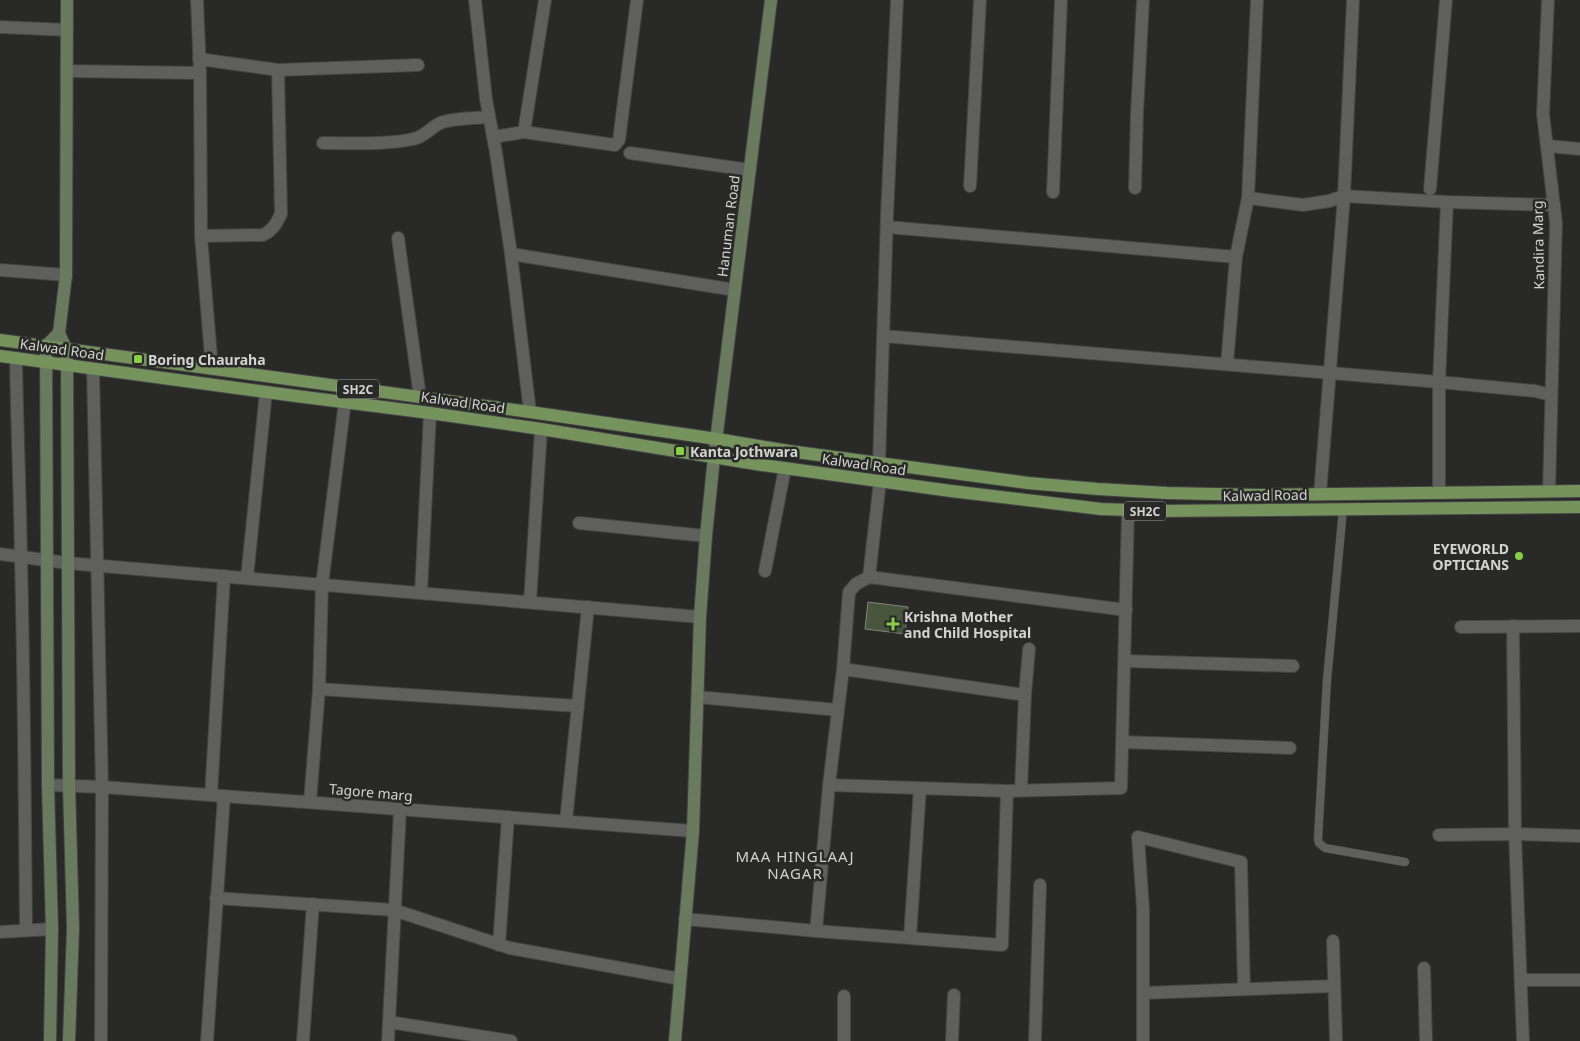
<svg xmlns="http://www.w3.org/2000/svg" width="1580" height="1041" font-family="'Noto Sans',sans-serif">
	<style>
		.building { fill: #48563e; stroke: #818380 }
		.lines { fill: none; stroke-linecap: round; stroke-linejoin: round }
		.lane-casing { stroke: #434543; stroke-width: 9 }
		.street-casing { stroke: #434543; stroke-width: 14 }
		.secondary-casing { stroke: #434543; stroke-width: 14 }
		.primary-casing { stroke: #434543; stroke-width: 14 }
		.lane { stroke: #5f605e; stroke-width: 8 }
		.street { stroke: #5f605e; stroke-width: 12 }
		.secondary { stroke: #6a7a5e; stroke-width: 12 }
		.primary { stroke: #76935e; stroke-width: 12 }
		.poi-dot { fill: #89ce48; stroke: #292a28; stroke-width: 2 }
		.labels { text-anchor: middle; dominant-baseline: central; stroke-width: 5; stroke-linejoin: round; paint-order: stroke }
		.shield { fill: #292a28; stroke: #9fa09e; stroke-width: 1 }
		.shield-label { font-size: 12px; font-weight: bold; fill: #d1d2d1 }
		.street-label { font-size: 14px; fill: #d1d2d1; stroke: #292a28 }
		.poi-label { font-size: 14px; font-weight: bold; fill: #d1d2d1; stroke: #292a28; text-anchor: start }
		.neighbourhood-label { font-size: 15px; letter-spacing: 1px; fill: #d1d2cf; stroke: #292a28 }
	</style>
	<rect width="100%" height="100%" fill="#292a28"/>
	<!-- building -->
	<polygon class="building" points="868,602 908,607 905,634 865,629"/>
	<g class="lines">
		<defs>
			<polyline id="lane" points="1343,509 1327,680 1318,839 1319,843 1325,848 1405,862"/>
			<g id="street">
				<polyline points="197,0 200,73 201,236 212,369"/>
				<polyline points="475,0 486,99 496,153 511,254 530,412"/>
				<polyline points="1548,0 1543,114 1556,223 1549,491"/>
				<polyline points="0,27 67,30"/>
				<polyline points="199,59 278,70 418,65"/>
				<polyline points="67,71 200,73"/>
				<polyline points="524,132 615,145 619,140 637,0"/>
				<polyline points="493,137 524,132 545,0"/>
				<path d="M323,143c28,0 63,2 90,-4 12,-2 18,-13 30,-17 11,-4 34,-4 46,-5"/>
				<polyline points="1548,146 1580,149"/>
				<polyline points="630,153 750,170"/>
				<polyline points="970,186 980,0"/>
				<polyline points="1135,188 1137,113 1143,0"/>
				<polyline points="1430,189 1446,0"/>
				<polyline points="1053,192 1061,0"/>
				<polyline points="1248,198 1303,205 1329,201 1344,196 1447,202 1554,205"/>
				<polyline points="887,227 1236,257"/>
				<path d="M201,236l62,-1c10,-5 13,-11 18,-21l-3,-144"/>
				<polyline points="398,238 420,397"/>
				<polyline points="511,254 735,290"/>
				<polyline points="0,270 66,275"/>
				<polyline points="883,336 1439,382 1535,391 1551,395"/>
				<path d="M16,358c1,67 4,134 5,201 3,124 4,248 5,371"/>
				<polyline points="1227,364 1236,257 1248,198 1257,0"/>
				<polyline points="93,369 102,787 101,1041"/>
				<polyline points="879,463 887,215 897,0"/>
				<polyline points="1439,492 1439,382 1447,202"/>
				<polyline points="1320,494 1344,196 1353,0"/>
				<polyline points="579,523 706,536"/>
				<polyline points="0,554 67,563 700,617"/>
				<polyline points="765,571 785,468"/>
				<polyline points="869,577 880,481"/>
				<polyline points="247,578 266,392"/>
				<polyline points="421,593 430,413"/>
				<polyline points="530,602 541,429"/>
				<polyline points="1513,626 1515,834 1523,1041"/>
				<polyline points="1461,627 1580,626"/>
				<polyline points="1125,661 1293,666"/>
				<polyline points="843,669 1025,695"/>
				<polyline points="319,689 578,706"/>
				<polyline points="698,697 838,710"/>
				<polyline points="1122,742 1290,748"/>
				<polyline points="48,785 102,787 693,831"/>
				<polyline points="829,785 1007,791 1121,788 1128,510"/>
				<polyline points="1021,790 1025,695 1029,649"/>
				<polyline points="211,795 224,576"/>
				<polyline points="310,802 319,689 322,585 345,401"/>
				<polyline points="566,821 588,607"/>
				<polyline points="1439,835 1515,834 1580,836"/>
				<polyline points="216,898 394,910 510,948 680,979"/>
				<polyline points="685,919 816,931 829,785 843,669 849,592 856,584 869,577 1126,610"/>
				<polyline points="816,931 1002,945 1007,791"/>
				<polyline points="0,932 52,929"/>
				<polyline points="910,937 920,788"/>
				<polyline points="1333,941 1336,1041"/>
				<polyline points="499,945 508,817"/>
				<polyline points="1424,968 1426,1041"/>
				<polyline points="1521,980 1580,980"/>
				<polyline points="1143,993 1334,986"/>
				<polyline points="844,996 844,1041"/>
				<polyline points="389,1022 511,1041"/>
				<polyline points="207,1041 224,796"/>
				<polyline points="303,1041 313,904"/>
				<polyline points="388,1041 400,810"/>
				<polyline points="952,1041 954,995"/>
				<polyline points="1035,1041 1040,885"/>
				<polyline points="1143,1041 1143,908 1138,837 1241,862 1244,989"/>
			</g>
			<g id="secondary">
				<polyline points="67,0 66,275 59,333 66,349 67,359 69,785 73,928 69,1041"/>
				<polyline points="50,1041 52,929 48,785 46,346 59,333"/>
				<polyline points="675,1041 693,831 700,617 706,536 714,457 771,0"/>
			</g>
			<g id="primary">
				<polyline points="0,340 530,412 717,439 789,451 1028,483 1098,489 1167,493 1260,495 1580,491"/>
				<polyline points="0,356 296,396 430,413 541,429 762,465 951,491 1101,509 1157,511 1580,507"/>
			</g>
		</defs>
		<!-- lane casing -->
		<use href="#lane" class="lane-casing"/>
		<!-- street casing -->
		<use href="#street" class="street-casing"/>
		<!-- secondary casing -->
		<use href="#secondary" class="secondary-casing"/>
		<!-- primary casing -->
		<use href="#primary" class="primary-casing"/>
		<!-- lane -->
		<use href="#lane" class="lane"/>
		<!-- street -->
		<use href="#street" class="street"/>
		<!-- secondary -->
		<use href="#secondary" class="secondary"/>
		<!-- primary -->
		<use href="#primary" class="primary"/>
	</g>
	<!-- markers -->
	<g class="poi-dot">
		<rect x="133" y="354" width="10" height="10" rx="2.5"/>
		<rect x="675" y="446" width="10" height="10" rx="2.5"/>
		<circle cx="1519" cy="556" r="5"/>
		<path d="M890.5 616.5h5v5h5v5h-5v5h-5v-5h-5v-5h5z"/>
	</g>
	<g class="labels">
		<!-- shield labels -->
		<g class="shield">
			<rect x="337" y="379.5" width="42" height="19" rx="4"/>
			<rect x="1124" y="501.5" width="42" height="19" rx="4"/>
		</g>
		<g class="shield-label">
			<text x="358" y="389">SH2C</text>
			<text x="1145" y="511">SH2C</text>
		</g>
		<!-- street labels -->
		<g class="street-label">
			<text transform="translate(728 226) rotate(-83)">Hanuman Road</text>
			<text transform="translate(1538 245) rotate(-91)">Kandira Marg</text>
			<text transform="translate(62 349) rotate(8)">Kalwad Road</text>
			<text transform="translate(463 402) rotate(8)">Kalwad Road</text>
			<text transform="translate(864 464) rotate(8)">Kalwad Road</text>
			<text transform="translate(1265 495) rotate(-1)">Kalwad Road</text>
			<text transform="translate(371 792) rotate(5)">Tagore marg</text>
		</g>
		<!-- poi labels -->
		<g class="poi-label">
			<text x="148" y="359">Boring Chauraha</text>
			<text x="690" y="451">Kanta Jothwara</text>
			<text x="1509" y="548" text-anchor="end">EYEWORLD<tspan x="1509" dy="16">OPTICIANS</tspan></text>
			<text x="904" y="616">Krishna Mother<tspan x="904" dy="16">and Child Hospital</tspan></text>
		</g>
		<!-- neighbourhood labels -->
		<g class="neighbourhood-label">
			<text x="795" y="856">MAA HINGLAAJ<tspan x="795" dy="17">NAGAR</tspan></text>
		</g>
	</g>
</svg>
